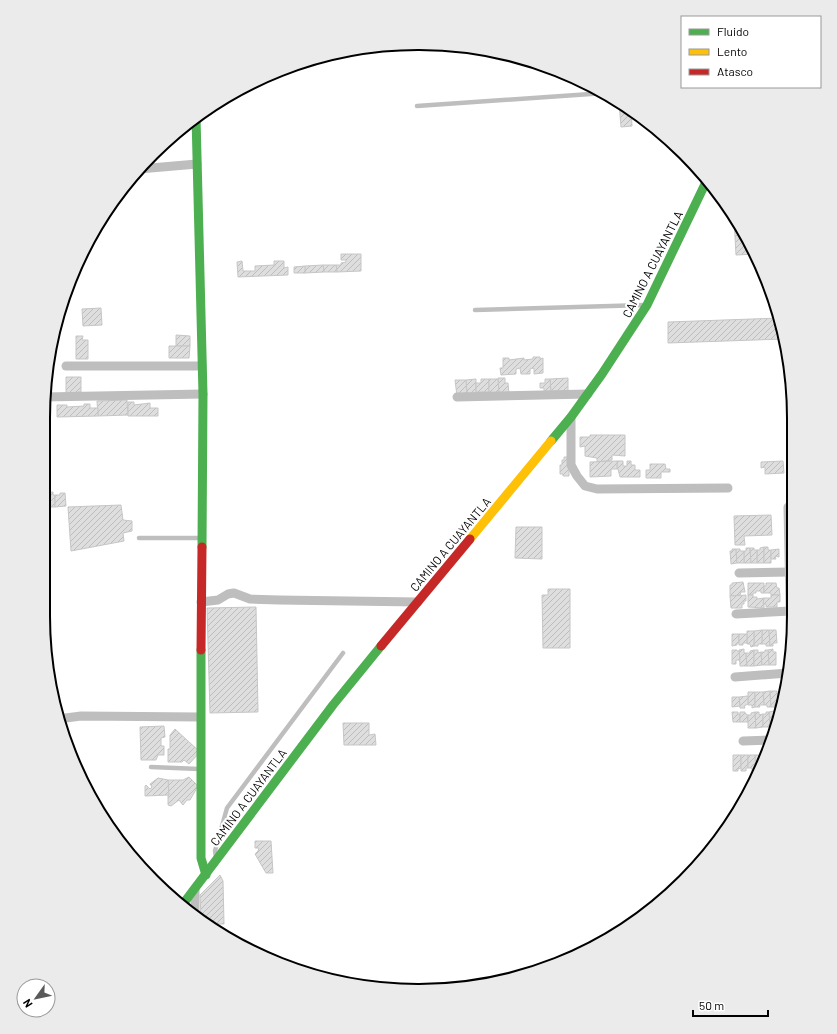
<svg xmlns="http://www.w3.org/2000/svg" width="837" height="1034" font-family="Barlow,sans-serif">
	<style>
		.building { fill: url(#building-hatch); stroke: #c6c6c6 }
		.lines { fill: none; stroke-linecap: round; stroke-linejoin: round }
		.lane { stroke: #bebebe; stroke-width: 4.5 }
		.street { stroke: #bebebe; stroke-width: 9 }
		.fast { stroke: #4caf50; stroke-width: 9 }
		.slow { stroke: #ffc107; stroke-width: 9 }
		.jam { stroke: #c62828; stroke-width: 9 }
		.labels { text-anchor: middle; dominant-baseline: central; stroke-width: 4; stroke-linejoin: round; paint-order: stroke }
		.street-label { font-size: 12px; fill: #000; stroke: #fff }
		.rim { fill: none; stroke: #000; stroke-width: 2 }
	</style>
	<defs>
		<pattern id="building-hatch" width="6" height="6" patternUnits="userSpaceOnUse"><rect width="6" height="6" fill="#dedede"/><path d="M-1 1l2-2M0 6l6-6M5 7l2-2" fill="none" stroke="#bdbdbd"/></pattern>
	</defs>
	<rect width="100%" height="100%" fill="#fff"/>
	<!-- building -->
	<g class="building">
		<polygon points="619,102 631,111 632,126 621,127"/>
		<polygon points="734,218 755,252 756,254 736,255"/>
		<polygon points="341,254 361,254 361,271 337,272 336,265 341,265 341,263 346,262 346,260 341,260"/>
		<polygon points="242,261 243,271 255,271 255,266 274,265 274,261 284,261 284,268 288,267 288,275 238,277 237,262"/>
		<polygon points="323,265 336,265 337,272 324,272"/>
		<polygon points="323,265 324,272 305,273 305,266"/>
		<polygon points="305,266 305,273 294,273 294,267"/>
		<polygon points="101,308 102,325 83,326 82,309"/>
		<polygon points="780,318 784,339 668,343 668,322"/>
		<polygon points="176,335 190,336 190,346 176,346"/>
		<polygon points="76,336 83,336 82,340 88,340 88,359 76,359"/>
		<polygon points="169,346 190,346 189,358 169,358"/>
		<polygon points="533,357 540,357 540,359 543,358 543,373 534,374 534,368 530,369 530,374 521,374 520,368 516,369 516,374 501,375 500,368 503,368 503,358 509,358 509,360 524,358 524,360 533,359"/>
		<polygon points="66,377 81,377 81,392 78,392 78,394 66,392"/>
		<polygon points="498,378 505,378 505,383 508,383 509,394 499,394"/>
		<polygon points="568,378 568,392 551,393 550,379"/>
		<polygon points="476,379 476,395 467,394 466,380"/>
		<polygon points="481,379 489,379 489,392 476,392 476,383 481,383"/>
		<polygon points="489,379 498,379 499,394 489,395"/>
		<polygon points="545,379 550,379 551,393 544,393 544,388 540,388 540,383 545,383"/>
		<polygon points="455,380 466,380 467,394 457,396"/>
		<polygon points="127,400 128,415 98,416 97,401"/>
		<polygon points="128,402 134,402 134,405 150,403 150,408 158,408 158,416 128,416"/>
		<polygon points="84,404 90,404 90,408 98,408 98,416 57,417 57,405 67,405 67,407 84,406"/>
		<polygon points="590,435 625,435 625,456 612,455 612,460 597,462 597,458 585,456 585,446 580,447 580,437 590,437"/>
		<polygon points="564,457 569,457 569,476 563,476 563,474 560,474 560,465 562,465 562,460 564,460"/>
		<polygon points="617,461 623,461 623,466 627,466 627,461 631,461 631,465 635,465 635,470 640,470 640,477 620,477 618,469 617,469"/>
		<polygon points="617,461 617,469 611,469 611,476 590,477 590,462"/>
		<polygon points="783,461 784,473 765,474 765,467 761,468 761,462"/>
		<polygon points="650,464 665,464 666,469 670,469 670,472 661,472 661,478 646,478 646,470 650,470"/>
		<polygon points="49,492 53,492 53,495 55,495 55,507 44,507 43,495 49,494"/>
		<polygon points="60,493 65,493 66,506 55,507 55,495 60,495"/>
		<polygon points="121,505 123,520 132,521 132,531 123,533 124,541 71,551 68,507"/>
		<polygon points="771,515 772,535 744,536 745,545 735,545 734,516"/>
		<polygon points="516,527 542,527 542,559 515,558"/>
		<polygon points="764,547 764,563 757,563 757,550 760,550 760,548"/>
		<polygon points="764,547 768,547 768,550 771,550 771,563 764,563"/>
		<polygon points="746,548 750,548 751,563 744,563 744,551 746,551"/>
		<polygon points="750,548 754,548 754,550 757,550 757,563 751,563"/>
		<polygon points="732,549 736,549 737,563 731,564 730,551 732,551"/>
		<polygon points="736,549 740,549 740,551 744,551 744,563 737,563"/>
		<polygon points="779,549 779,557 775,556 776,559 771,559 771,550"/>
		<polygon points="743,582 745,592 741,592 740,595 730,596 730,585 732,585 732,583"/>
		<polygon points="748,583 764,583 764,593 761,593 761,591 756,591 756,593 753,593 753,595 748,595"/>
		<polygon points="766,583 776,583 777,588 779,588 780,595 771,595 771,593 764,593 764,586 766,586"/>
		<polygon points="548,589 570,589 570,648 543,648 542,595 548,595"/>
		<polygon points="746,595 746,601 744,601 744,604 742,604 742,608 731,608 730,596"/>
		<polygon points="748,595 753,595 753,597 757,597 757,599 764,598 764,608 748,607"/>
		<polygon points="771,595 780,595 780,602 777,602 777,607 766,607 766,604 763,604 764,598 771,598"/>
		<polygon points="256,607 258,712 210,713 207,608"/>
		<polygon points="762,630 769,630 770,646 766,646 766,644 762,644"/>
		<polygon points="762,630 762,644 758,644 758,646 754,646 754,631"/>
		<polygon points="769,630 776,630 777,643 773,643 773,646 770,646"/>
		<polygon points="747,631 754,631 754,646 751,647 750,644 747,644"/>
		<polygon points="732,634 739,634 739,643 737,643 737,645 732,646"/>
		<polygon points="739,634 747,634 747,643 743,643 743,645 739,645"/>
		<polygon points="744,649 744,653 746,653 747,666 740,666 739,650"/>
		<polygon points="773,649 773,652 776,652 776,665 769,665 768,650"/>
		<polygon points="732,650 737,650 737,651 739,651 740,660 736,660 736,664 732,664"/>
		<polygon points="754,650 754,666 747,666 746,653 750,653 750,651"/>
		<polygon points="754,650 758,650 758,653 761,652 762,665 754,666"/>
		<polygon points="765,650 768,650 769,665 762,665 761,652 765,652"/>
		<polygon points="770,691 771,707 767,707 767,705 764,705 763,692"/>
		<polygon points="770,691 777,691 778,704 774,704 775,707 771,707"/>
		<polygon points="748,692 755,692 755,707 752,708 752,705 748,705"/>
		<polygon points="755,692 763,692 764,705 759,705 760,707 755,707"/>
		<polygon points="748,696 748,704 744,706 745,708 740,708 739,697"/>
		<polygon points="732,697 739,697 740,706 732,707"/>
		<polygon points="774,711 774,714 777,714 777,723 776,727 770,727 769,712"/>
		<polygon points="732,712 738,712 738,714 740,714 740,722 733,722"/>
		<polygon points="740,712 745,712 745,714 747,714 748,722 740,722"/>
		<polygon points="755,712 756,728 748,728 748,715 751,715 751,713"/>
		<polygon points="755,712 759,712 759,715 763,714 763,727 756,728"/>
		<polygon points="766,712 769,712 770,727 763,727 763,714 766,714"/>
		<polygon points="343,723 369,723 369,735 375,734 376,745 344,745"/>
		<polygon points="164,726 165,737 161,738 161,746 164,746 164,755 158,755 156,760 141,760 140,727"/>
		<polygon points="175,729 200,752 189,764 184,760 182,762 168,762 168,749 170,749 170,735"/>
		<polygon points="733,755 741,755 741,768 738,769 738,771 733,771"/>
		<polygon points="741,755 748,755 748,768 746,768 746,771 741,771"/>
		<polygon points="748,755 755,755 756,771 752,771 752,768 748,768"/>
		<polygon points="755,755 762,755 762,763 759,771 756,771"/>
		<polygon points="189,777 198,786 190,800 187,800 183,805 179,800 171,806 168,805 168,780 183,780"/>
		<polygon points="158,778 168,780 169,795 145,796 145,786 146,785 150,789 152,787 150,784"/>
		<polygon points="255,841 271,841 273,873 266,873 255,854 258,851 259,848 255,848"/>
		<polygon points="220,875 223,881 224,924 209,924 201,918 200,895"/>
	</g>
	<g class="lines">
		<!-- lane -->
		<g class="lane">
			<polyline points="417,106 605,93"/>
			<polyline points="475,310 645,305"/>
			<polyline points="139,538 200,538"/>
			<polyline points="151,767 199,769"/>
			<polyline points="216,857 215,851 227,808 343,653"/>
		</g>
		<!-- street -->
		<g class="street">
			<polyline points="139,169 197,164"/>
			<polyline points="66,366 202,366"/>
			<polyline points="44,397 203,394"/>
			<polyline points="457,397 588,394"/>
			<polyline points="571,417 571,465 577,476 585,486 597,489 728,488"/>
			<polyline points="788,507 791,652"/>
			<polyline points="739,573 790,572"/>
			<polyline points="201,602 218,600 228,594 234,593 250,599 279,600 418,602"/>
			<polyline points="736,614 790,611"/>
			<polyline points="735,677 788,673"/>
			<polyline points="58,719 81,716 200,717"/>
			<polyline points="743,741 771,740"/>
			<polyline points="195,890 195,914"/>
		</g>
		<!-- fast -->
		<g class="fast">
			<polyline points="196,117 203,394 202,547"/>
			<polyline points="551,441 571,417 602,374 647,305 707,180"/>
			<polyline points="201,650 201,858 206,875"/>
			<polyline points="183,904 333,705 381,646"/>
		</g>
		<!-- slow -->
		<polyline class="slow" points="470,539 551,441"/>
		<!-- jam -->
		<g class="jam">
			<polyline points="381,646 470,539"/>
			<polyline points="201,650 202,547"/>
		</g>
	</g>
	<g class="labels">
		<!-- street labels -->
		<g class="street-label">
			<text transform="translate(652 264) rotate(-63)">CAMINO A CUAYANTLA</text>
			<text transform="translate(450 544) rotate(-50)">CAMINO A CUAYANTLA</text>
			<text transform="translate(248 797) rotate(-53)">CAMINO A CUAYANTLA</text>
		</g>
	</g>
	<!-- crop -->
	<path d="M0 0H837V1034H0ZM418 50H419A368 368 0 0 1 787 418V616A368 368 0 0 1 419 984H418A368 368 0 0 1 50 616V418A368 368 0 0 1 418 50Z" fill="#ebebeb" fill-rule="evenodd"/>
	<path class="rim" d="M418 50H419A368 368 0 0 1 787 418V616A368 368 0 0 1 419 984H418A368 368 0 0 1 50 616V418A368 368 0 0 1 418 50Z"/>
	<!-- legend -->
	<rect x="681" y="16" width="140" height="72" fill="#ffffff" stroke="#999999"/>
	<rect x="689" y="29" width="20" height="6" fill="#4caf50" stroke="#999999"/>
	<text x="717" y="36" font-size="12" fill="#000000">Fluido</text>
	<rect x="689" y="49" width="20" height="6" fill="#ffc107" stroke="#999999"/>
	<text x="717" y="56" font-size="12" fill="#000000">Lento</text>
	<rect x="689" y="69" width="20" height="6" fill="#c62828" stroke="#999999"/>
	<text x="717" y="76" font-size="12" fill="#000000">Atasco</text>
	<!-- north arrow -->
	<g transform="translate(36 998) rotate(237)"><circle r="19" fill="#ffffff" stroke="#999999"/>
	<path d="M0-3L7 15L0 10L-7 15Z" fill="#595959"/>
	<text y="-6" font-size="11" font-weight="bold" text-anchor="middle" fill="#000000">N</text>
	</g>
	<!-- scale -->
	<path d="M693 1010v6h75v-6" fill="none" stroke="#000000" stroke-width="2"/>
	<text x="699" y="1010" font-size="12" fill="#000000" stroke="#ffffff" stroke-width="3" paint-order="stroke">50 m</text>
</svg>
